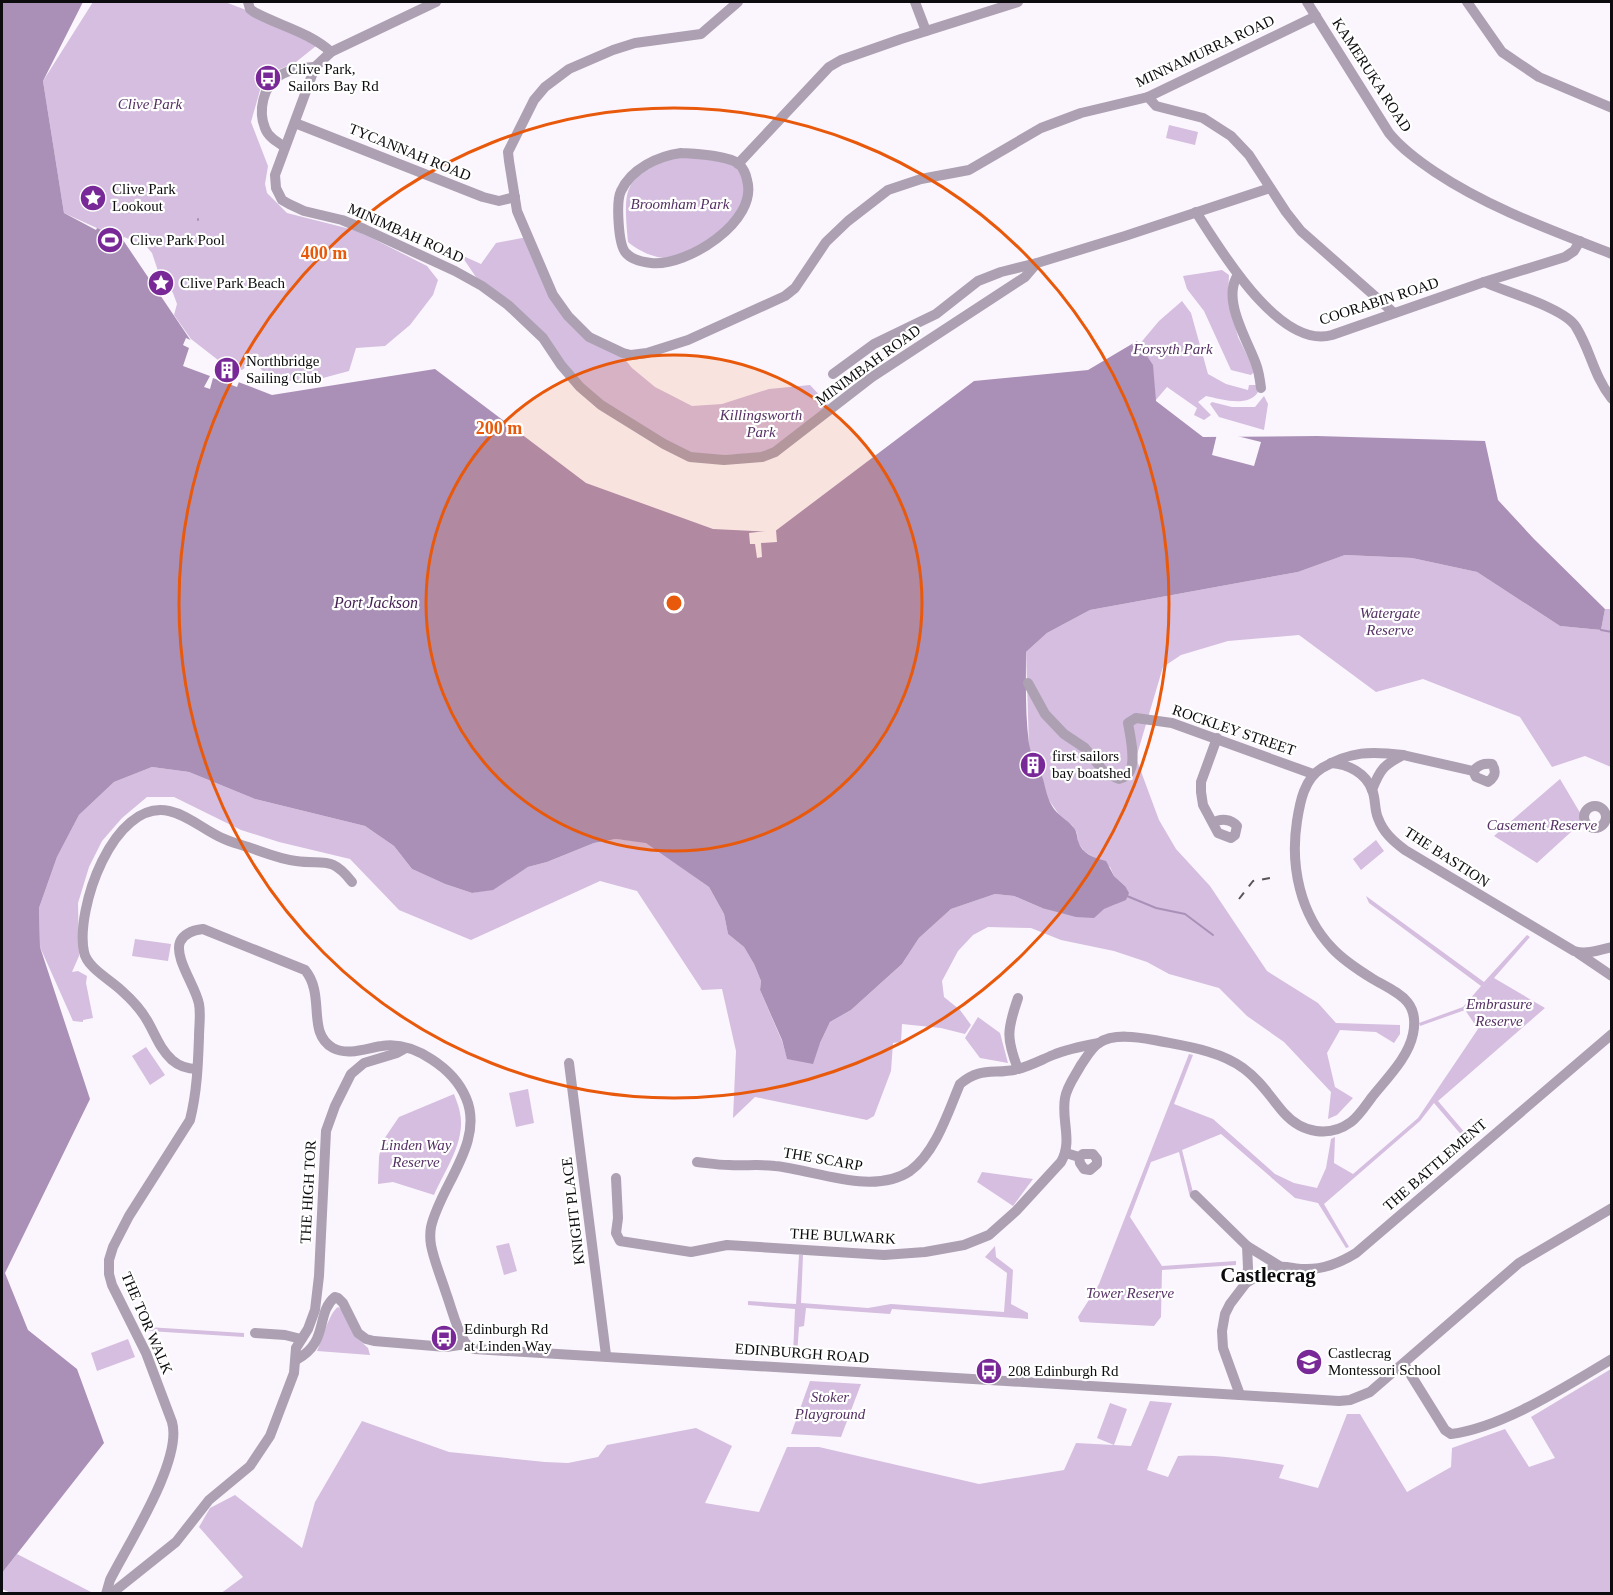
<svg xmlns="http://www.w3.org/2000/svg" width="1613" height="1595" font-family="'Times New Roman',serif">
	<style>
		.green { fill: #d5bedf }
		.water { fill: #aa90b7 }
		.pier { fill: #fbf6fd }
		.lines { fill: none; stroke-linecap: round; stroke-linejoin: round }
		.stream { stroke: #aa90b7; stroke-width: 2 }
		.minor { stroke: #aca0b2; stroke-width: 10 }
		.rail { stroke: #585559; stroke-width: 2; stroke-dasharray: 8 8; stroke-linecap: butt }
		.ring { fill: none; stroke: #e8590c; stroke-width: 3 }
		.labels { text-anchor: middle; dominant-baseline: central; stroke-width: 4.5; stroke-linejoin: round; paint-order: stroke }
		.street-label { font-size: 15px; fill: #0c0b0d; stroke: #fff }
		.poi-label { font-size: 15px; fill: #0c0b0d; stroke: #fff; text-anchor: start }
		.park-label { font-size: 15px; font-style: italic; fill: #543063; stroke: #fff }
		.water-label { font-size: 16px; font-style: italic; fill: #452254; stroke: #fff }
		.district-label { font-size: 21px; font-weight: bold; fill: #0c0b0d; stroke: #fff }
		.centre { fill: #e8590c; stroke: #fff; stroke-width: 3 }
		.ring-label { font-size: 18px; text-anchor: middle; font-weight: bold; fill: #e8590c; stroke: #fff; stroke-width: 4.5; stroke-linejoin: round; paint-order: stroke }
	</style>
	<rect width="100%" height="100%" fill="#fbf6fd"/>
	<!-- green -->
	<g class="green">
		<polygon points="93,2 225,2 288,26 321,42 296,62 264,76 251,122 268,166 265,184 267,193 287,213 358,231 427,266 438,280 433,295 410,325 385,346 356,348 349,371 323,378 273,382 258,366 246,367 242,370 218,360 191,339 174,315 177,304 173,293 159,274 152,253 146,246 124,237 123,240 64,213 43,81"/>
		<polygon points="1169,125 1198,132 1195,145 1166,138"/>
		<path d="M680,153c17,3 38,4 53,13 21,14 9,43 -2,58 -4,5 -45,31 -51,33 -18,5 -39,-4 -52,-15 -6,-63 -2,-62 52,-89z"/>
		<polygon points="527,237 568,316 619,352 632,368 655,387 692,406 722,404 769,389 810,385 828,404 811,426 775,452 690,457 580,387 551,342 482,286 461,255 481,264 496,243"/>
		<polygon points="1222,270 1229,275 1228,297 1238,337 1255,371 1251,375 1231,370 1204,311 1187,289 1183,276"/>
		<path d="M1182,301l9,12 17,61 18,10 22,6 1,-5h7l2,7c-10,16 -37,7 -52,4l-8,6 13,13 -7,5 -10,-5 3,-7 -30,-21 -12,14 -17,-55 21,-25z"/>
		<polygon points="1264,396 1268,404 1264,430 1219,417 1210,404 1212,402 1232,407 1255,407"/>
		<polygon points="1345,555 1412,558 1477,572 1560,626 1601,630 1605,609 1611,609 1611,767 1585,756 1552,767 1520,717 1423,679 1376,692 1299,635 1228,641 1181,655 1163,667 1136,758 1159,820 1176,849 1210,886 1267,971 1318,1003 1336,1023 1400,1025 1400,1034 1394,1043 1376,1032 1340,1030 1327,1053 1335,1087 1353,1098 1337,1115 1328,1119 1331,1092 1284,1042 1247,1016 1219,988 1169,974 1147,962 1114,951 1061,940 1031,928 988,927 973,935 958,951 942,981 944,997 960,1010 971,1025 965,1034 941,1028 902,1024 901,1042 893,1043 891,1071 874,1116 867,1120 755,1097 733,1118 736,1051 722,989 702,990 637,891 600,881 471,940 399,910 350,859 279,842 241,830 174,797 147,797 122,818 102,841 89,867 78,903 79,956 72,972 78,971 87,976 86,983 93,1018 83,1020 83,1022 73,1021 40,947 39,908 57,857 79,815 114,782 152,767 189,772 255,799 365,826 394,846 412,869 445,884 472,893 493,889 528,867 547,862 594,843 616,839 646,842 709,887 724,914 728,934 744,947 754,964 761,981 760,990 782,1041 787,1058 820,1043 830,1022 851,1010 902,964 919,938 951,909 995,894 1014,896 1042,908 1103,909 1116,904 1125,886 1114,876 1110,867 1085,852 1078,843 1077,833 1072,825 1063,820 1046,796 1043,781 1029,747 1026,652 1047,633 1090,610 1298,572"/>
		<polygon points="1560,779 1582,816 1583,821 1537,863 1494,836"/>
		<polygon points="1376,840 1384,851 1361,870 1353,859"/>
		<polygon points="1366,896 1484,982 1527,935 1530,937 1494,978 1545,1008 1438,1101 1472,1141 1469,1144 1434,1103 1420,1121 1324,1204 1349,1247 1346,1248 1318,1203 1295,1198 1221,1134 1182,1150 1194,1196 1190,1197 1179,1152 1151,1162 1130,1217 1162,1266 1236,1261 1236,1265 1162,1270 1161,1317 1154,1326 1080,1322 1078,1317 1099,1284 1189,1054 1193,1055 1174,1104 1213,1119 1275,1174 1294,1183 1317,1188 1326,1168 1331,1139 1335,1137 1334,1163 1353,1174 1418,1118 1478,1029 1465,1010 1420,1026 1419,1023 1463,1007 1481,986 1369,903"/>
		<polygon points="135,939 171,944 168,961 132,956"/>
		<polygon points="978,1017 1000,1033 1008,1063 980,1058 965,1038"/>
		<polygon points="146,1047 165,1075 150,1085 132,1056"/>
		<polygon points="528,1089 534,1123 516,1127 509,1093"/>
		<path d="M454,1094c2,6 5,12 6,19 6,28 -15,57 -26,82l-41,-13 -15,2 1,-27 3,-15 17,-25z"/>
		<polygon points="982,1172 1033,1179 1013,1206 977,1182"/>
		<polygon points="509,1243 517,1271 504,1275 496,1246"/>
		<polygon points="995,1246 996,1257 1013,1270 1011,1304 1028,1313 1028,1319 892,1309 890,1314 806,1308 804,1326 799,1327 797,1355 793,1355 795,1309 748,1305 748,1301 796,1304 799,1255 803,1255 801,1303 868,1308 891,1304 1004,1312 1007,1273 985,1257"/>
		<path d="M338,1307l4,3 14,27 12,11 2,7 -53,-4c5,-11 12,-38 21,-44z"/>
		<polygon points="147,1327 244,1333 244,1337 149,1331"/>
		<polygon points="128,1339 135,1357 97,1371 91,1353"/>
		<path d="M1611,1369v224l-1391,1 23,-17 -44,-50 11,-19 25,-13 67,53 13,-46 47,-81 87,31 96,10 23,1 30,-6 9,-12 89,-17 36,18 -27,57 54,9 28,-65h32l160,37 85,-14 12,-27 38,2 -17,-7 13,-35 17,6 -13,36 17,1 19,-45 22,2 -25,67 21,7 10,-21c36,-2 70,3 106,9l-5,13 39,10 29,-74h13l47,78 44,-25 1,-19 53,-19 24,38 26,-9 -24,-41z"/>
		<polygon points="810,1381 861,1384 841,1437 791,1434"/>
		<polygon points="17,1554 93,1593 11,1593 2,1589 2,1573"/>
	</g>
	<!-- water -->
	<path class="water" d="M2,2h81l-40,79 21,132 32,17 1,-2 26,12 89,132 60,23 163,-26 151,114 127,46 61,3 200,-151 114,-11 49,-29 16,24 3,36 47,36 114,-1 168,5 13,59 36,39 71,70 -4,21 -41,-4 -83,-54 -65,-14 -67,-3 -47,17 -208,38 -43,23 -21,19c0,30 -1,62 3,92 2,12 10,24 14,35 3,11 4,20 11,30 6,8 15,12 20,19 3,4 3,8 4,13 4,13 16,17 28,20l8,15 11,10 4,7 -3,7 -22,9 -10,9 -18,-1 -34,-9 -28,-12 -19,-2 -44,15 -32,29 -17,26 -51,46 -21,12 -10,21 -7,21 -26,-5 -5,-19 -22,-50 1,-9 -7,-17 -10,-17 -16,-13 -4,-20 -15,-27 -63,-44 -30,-4 -22,4 -47,19 -19,5 -35,23 -21,3 -27,-9 -33,-15 -18,-23 -29,-20 -110,-27 -66,-27 -37,-5 -38,15 -35,33 -22,42 -18,51 1,39 50,152 -85,174 23,57 49,39 27,74 -102,130z"/>
	<!-- pier -->
	<g class="pier">
		<polygon points="186,338 193,341 214,369 240,379 237,387 213,378 210,389 204,387 210,376 183,366 189,348 183,345"/>
		<polygon points="1217,434 1229,434 1261,442 1254,466 1212,455"/>
		<polygon points="776,530 777,542 761,543 762,557 757,558 755,544 750,544 749,533"/>
	</g>
	<g class="lines">
		<!-- stream -->
		<g class="stream">
			<polyline points="198,220 198,219"/>
			<polyline points="1601,630 1612,632"/>
			<polyline points="1127,896 1156,908 1185,914 1213,935"/>
		</g>
		<!-- minor -->
		<g class="minor">
			<path d="M248,2l2,7 4,3c26,14 55,20 77,40"/>
			<polyline points="436,2 331,52 315,67 275,175 276,188 282,200 289,204 304,211 342,220 364,229 455,271 482,286 508,305 543,338 561,365 580,387 601,405 664,444 690,457 724,460 762,457 775,452 872,377 1025,277 1037,263"/>
			<polyline points="738,2 701,34 635,43 613,50 569,69 545,87 534,100 508,152 509,161 517,211 553,295 568,316 589,337 623,353 631,355 647,353 688,340 785,296 795,288 826,242 848,221 888,190 921,179 969,170 1041,128 1081,113 1148,97 1316,16"/>
			<polyline points="915,2 926,31"/>
			<path d="M1307,2l82,131c13,16 28,27 46,39 54,36 116,58 177,82"/>
			<polyline points="1467,2 1502,52 1539,77 1612,108"/>
			<polyline points="1148,97 1156,106 1203,118 1231,136 1249,155 1286,212 1301,231 1394,313"/>
			<polyline points="295,123 483,197 499,201 515,197"/>
			<path d="M285,147c-8,-5 -17,-10 -20,-19 -7,-17 -2,-42 14,-52 10,-7 24,-8 36,-9"/>
			<path d="M681,153c14,1 46,2 58,11 4,4 7,10 8,16 12,41 -60,87 -96,83 -8,-1 -20,-4 -25,-10 -8,-8 -10,-52 -5,-62 10,-22 37,-35 60,-38z"/>
			<polyline points="738,164 829,67 841,60 901,39 1018,2"/>
			<path d="M1196,212c24,37 83,138 136,123l152,-53 81,-25 9,-6 6,-10"/>
			<path d="M1238,275c-17,24 10,66 18,89 3,8 4,16 5,24"/>
			<path d="M1484,282c22,10 81,26 92,45 15,24 17,48 36,72"/>
			<polyline points="833,374 874,344 936,314 978,281 1001,272 1037,263 1125,236 1270,188"/>
			<path d="M1028,683l17,31 19,20 21,14 20,25 14,6c4,-1 9,-3 11,-8 6,-11 0,-36 -2,-48l8,-5 36,5 141,51"/>
			<path d="M1331,763c17,1 35,10 41,27 4,8 2,19 6,28 5,14 15,23 27,32l169,101c12,4 26,-1 38,-4"/>
			<path d="M1372,790c8,-21 12,-25 31,-35l70,16c6,-6 10,-8 19,-7 5,8 3,13 -4,18l-12,-5 -3,-6"/>
			<circle cx="1595" cy="817" r="11"/>
			<path d="M1213,823c8,-5 18,-4 24,3l-2,9 -4,3 -13,-5 -15,-28 -2,-13v-10l16,-44"/>
			<polyline points="1578,953 1612,976"/>
			<polyline points="569,1063 606,1355"/>
			<path d="M197,1069c-9,0 -17,-2 -25,-9 -12,-11 -16,-24 -24,-38 -6,-11 -17,-23 -26,-31 -11,-11 -35,-23 -38,-39 -9,-42 29,-153 85,-141 19,4 35,19 53,27 8,4 17,6 26,9 15,5 31,12 48,14 28,4 35,-6 56,21"/>
			<path d="M1018,1069c-12,-31 -11,-39 0,-71"/>
			<polyline points="1066,1153 1079,1157 1083,1154 1093,1154 1097,1159 1097,1164 1090,1170 1084,1169 1080,1163 1079,1157"/>
			<path d="M697,1162c10,1 21,3 32,3 15,1 30,-1 46,1 40,4 98,30 135,5 26,-19 38,-59 50,-87 21,-18 34,-9 58,-15 12,-3 23,-9 35,-14 14,-6 30,-9 46,-12"/>
			<path d="M616,1178l2,40 -2,15 4,8 71,11 36,-7 157,10 41,-3 39,-7 25,-10 27,-24 45,-49c12,-21 0,-41 4,-64 2,-12 10,-22 16,-33 5,-7 11,-18 18,-22 14,-10 39,-6 55,-3 29,6 65,10 89,28 17,12 28,30 41,45 18,20 45,25 67,9 8,-6 15,-17 21,-25 15,-19 36,-39 41,-63 7,-34 -16,-41 -40,-55 -13,-8 -30,-19 -41,-31 -32,-34 -42,-82 -35,-127 3,-19 7,-42 25,-53 29,-17 49,-17 81,-13"/>
			<polyline points="1195,1195 1247,1246 1248,1268 1246,1283 1230,1304 1225,1314 1222,1331 1223,1348 1240,1395"/>
			<polyline points="1247,1246 1281,1267"/>
			<path d="M1246,1283c10,-6 21,-14 33,-16 8,-1 16,2 24,2 19,1 37,-6 53,-16l256,-219"/>
			<polyline points="255,1333 285,1335 301,1339"/>
			<path d="M296,1360c34,-18 19,-47 39,-63l3,1 5,5 15,30 8,6 8,2 72,6 20,-3 8,5 865,52 11,-1 20,-8 149,-129 93,-55"/>
			<path d="M1404,1364l41,66 6,4c53,-7 115,-48 161,-75"/>
			<path d="M106,1594l4,-14c18,-36 73,-120 62,-158l-26,-69 -34,-68 -3,-11v-14l4,-13 16,-31 61,-96c7,-28 8,-55 9,-83 0,-11 2,-23 0,-33 -3,-17 -25,-46 -19,-62 4,-9 14,-12 23,-13l102,41c21,25 1,63 28,78 15,8 34,0 49,-2 32,-5 72,23 84,52 19,44 -26,88 -35,129 -1,6 -1,12 0,18 3,16 10,32 15,48 6,16 10,36 20,51"/>
			<polyline points="111,1594 176,1542 209,1500 250,1466 270,1436 294,1373 296,1348 308,1329 315,1310 319,1276 326,1131 335,1106 351,1074 364,1063 397,1053 406,1048"/>
		</g>
		<!-- rail -->
		<polyline class="rail" points="1239,899 1253,881 1270,878"/>
	</g>
	<!-- distance rings -->
	<circle cx="674" cy="603" r="248" fill="#e8590c" fill-opacity=".12"/>
	<g class="ring">
		<circle cx="674" cy="603" r="248"/>
		<circle cx="674" cy="603" r="495"/>
	</g>
	<!-- icons -->
	<defs>
		<symbol id="bus-disc" viewBox="-11 -11 22 22"><circle r="9.5" fill="#792898" stroke="#fff"/><path d="M-5-6H5V4H4V6H2V4H-2V6H-4V4H-5ZM-3.5-4V0h7V-4ZM-3.5 1.2v1.5H-2V1.2ZM2 1.2v1.5H3.5V1.2Z" fill="#fff"/></symbol>
		<symbol id="sight-disc" viewBox="-11 -11 22 22"><circle r="9.5" fill="#792898" stroke="#fff"/><path d="M0-6L1.8-2.2L6-1.7L2.9 1.2L3.7 5.4L0 3.3L-3.7 5.4L-2.9 1.2L-6-1.7L-1.8-2.2Z" fill="#fff"/></symbol>
		<symbol id="stadium-disc" viewBox="-11 -11 22 22"><circle r="9.5" fill="#792898" stroke="#fff"/><path d="M0-5a6.5 5 0 1 0 0 10a6.5 5 0 1 0 0-10ZM-3.5-1.8h7v3.6h-7Z" fill="#fff"/></symbol>
		<symbol id="building-disc" viewBox="-11 -11 22 22"><circle r="9.5" fill="#792898" stroke="#fff"/><path d="M-4-6H4V6H1V3H-1V6H-4ZM-2.5-4.3h1.7v1.8h-1.7ZM.8-4.3h1.7v1.8H.8ZM-2.5-1h1.7V.8h-1.7ZM.8-1h1.7V.8H.8Z" fill="#fff"/></symbol>
		<symbol id="school-disc" viewBox="-11 -11 22 22"><circle r="9.5" fill="#792898" stroke="#fff"/><path d="M0-5L7-2L0 1L-7-2ZM-4 1L0 2.5L4 1V4Q0 6-4 4Z" fill="#fff"/></symbol>
	</defs>
	<g fill-rule="evenodd">
		<use href="#bus-disc" x="253" y="63" width="30" height="30"/>
		<use href="#sight-disc" x="78" y="183" width="30" height="30"/>
		<use href="#stadium-disc" x="95" y="225" width="30" height="30"/>
		<use href="#sight-disc" x="146" y="268" width="30" height="30"/>
		<use href="#building-disc" x="212" y="355" width="30" height="30"/>
		<use href="#building-disc" x="1018" y="750" width="30" height="30"/>
		<use href="#bus-disc" x="429" y="1323" width="30" height="30"/>
		<use href="#school-disc" x="1294" y="1347" width="30" height="30"/>
		<use href="#bus-disc" x="974" y="1356" width="30" height="30"/>
	</g>
	<g class="labels">
		<!-- street labels -->
		<g class="street-label">
			<text transform="translate(1205 51) rotate(-25)">MINNAMURRA ROAD</text>
			<text transform="translate(1372 75) rotate(57)">KAMERUKA ROAD</text>
			<text transform="translate(410 152) rotate(22)">TYCANNAH ROAD</text>
			<text transform="translate(406 233) rotate(24)">MINIMBAH ROAD</text>
			<text transform="translate(1379 301) rotate(-18)">COORABIN ROAD</text>
			<text transform="translate(868 365) rotate(-36)">MINIMBAH ROAD</text>
			<text transform="translate(1234 730) rotate(19)">ROCKLEY STREET</text>
			<text transform="translate(1447 857) rotate(33)">THE BASTION</text>
			<text transform="translate(823 1159) rotate(10)">THE SCARP</text>
			<text transform="translate(1435 1165) rotate(-41)">THE BATTLEMENT</text>
			<text transform="translate(308 1192) rotate(-87)">THE HIGH TOR</text>
			<text transform="translate(573 1211) rotate(-97)">KNIGHT PLACE</text>
			<text transform="translate(843 1236) rotate(3)">THE BULWARK</text>
			<text transform="translate(147 1323) rotate(67)">THE TOR WALK</text>
			<text transform="translate(802 1353) rotate(4)">EDINBURGH ROAD</text>
		</g>
		<!-- poi labels -->
		<g class="poi-label">
			<text x="288" y="69">Clive Park,<tspan x="288" dy="17">Sailors Bay Rd</tspan></text>
			<text x="112" y="189">Clive Park<tspan x="112" dy="17">Lookout</tspan></text>
			<text x="130" y="240">Clive Park Pool</text>
			<text x="180" y="283">Clive Park Beach</text>
			<text x="246" y="361">Northbridge<tspan x="246" dy="17">Sailing Club</tspan></text>
			<text x="1052" y="756">first sailors<tspan x="1052" dy="17">bay boatshed</tspan></text>
			<text x="464" y="1329">Edinburgh Rd<tspan x="464" dy="17">at Linden Way</tspan></text>
			<text x="1328" y="1353">Castlecrag<tspan x="1328" dy="17">Montessori School</tspan></text>
			<text x="1008" y="1371">208 Edinburgh Rd</text>
		</g>
		<!-- park labels -->
		<g class="park-label">
			<text x="150" y="104">Clive Park</text>
			<text x="680" y="204">Broomham Park</text>
			<text x="1173" y="349">Forsyth Park</text>
			<text x="761" y="415">Killingsworth<tspan x="761" dy="17">Park</tspan></text>
			<text x="1390" y="613">Watergate<tspan x="1390" dy="17">Reserve</tspan></text>
			<text x="1542" y="825">Casement Reserve</text>
			<text x="1499" y="1004">Embrasure<tspan x="1499" dy="17">Reserve</tspan></text>
			<text x="416" y="1145">Linden Way<tspan x="416" dy="17">Reserve</tspan></text>
			<text x="1130" y="1293">Tower Reserve</text>
			<text x="830" y="1397">Stoker<tspan x="830" dy="17">Playground</tspan></text>
		</g>
		<!-- water labels -->
		<g class="water-label">
			<text x="376" y="602">Port Jackson</text>
		</g>
		<!-- district labels -->
		<g class="district-label">
			<text x="1268" y="1275">Castlecrag</text>
		</g>
	</g>
	<circle cx="674" cy="603" r="9" class="centre"/>
	<g class="ring-label">
		<text x="324" y="259">400 m</text>
		<text x="499" y="434">200 m</text>
	</g>
	<!-- border -->
	<rect width="1613" height="1595" fill="none" stroke="#0c0b0d" stroke-width="6"/>
</svg>
